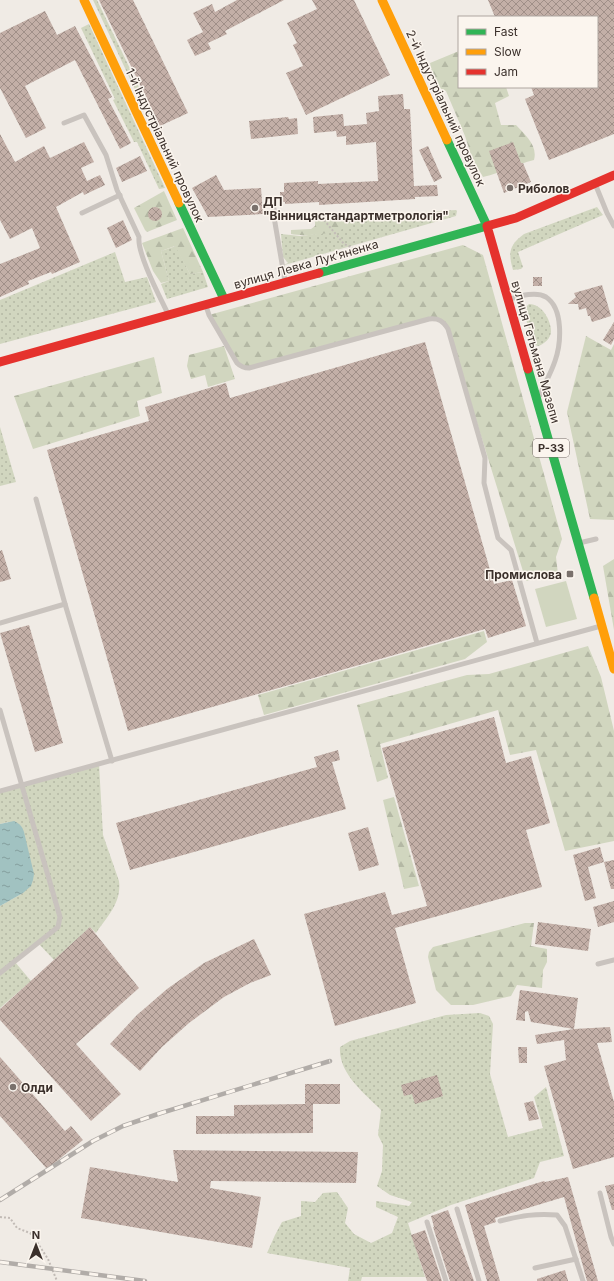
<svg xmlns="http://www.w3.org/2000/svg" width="614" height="1281" font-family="Inter,sans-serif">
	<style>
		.grass { fill: url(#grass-dots) }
		.forest { fill: url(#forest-firs) }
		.garden { fill: #d1d6bf }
		.water { fill: url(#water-ripples) }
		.building { fill: url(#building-cross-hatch) }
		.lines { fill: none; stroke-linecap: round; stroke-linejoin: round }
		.path { stroke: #c2bbb6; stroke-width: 2; stroke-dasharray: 2 2; stroke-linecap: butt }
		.lane { stroke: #c9c3be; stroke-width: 5 }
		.fast { stroke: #30b455; stroke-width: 9 }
		.slow { stroke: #ff9f0a; stroke-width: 9 }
		.jam { stroke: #e5322d; stroke-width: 9 }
		.rail-casing { stroke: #b1aca8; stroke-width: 4.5 }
		.rail { stroke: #fbf5ee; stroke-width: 3; stroke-dasharray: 9; stroke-linecap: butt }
		.poi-dot { fill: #7a716c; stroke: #fbf5ee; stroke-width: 1.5 }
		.labels { text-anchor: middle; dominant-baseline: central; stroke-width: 3; stroke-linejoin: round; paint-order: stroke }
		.shield { fill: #fbf5ee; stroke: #756b66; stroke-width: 1 }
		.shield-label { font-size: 11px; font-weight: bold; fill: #3b302b }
		.street-label { font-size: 12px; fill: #3b302b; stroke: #fbf5ee }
		.poi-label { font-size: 12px; font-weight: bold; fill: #3b302b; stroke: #fbf5ee; text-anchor: start }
	</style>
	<defs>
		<pattern id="grass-dots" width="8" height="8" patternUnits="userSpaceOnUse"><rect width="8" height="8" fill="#d1d6bf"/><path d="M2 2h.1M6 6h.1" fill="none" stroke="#b4b8a4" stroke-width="1.8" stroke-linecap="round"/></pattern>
		<pattern id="forest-firs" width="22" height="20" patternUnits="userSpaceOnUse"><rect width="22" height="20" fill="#d1d6bf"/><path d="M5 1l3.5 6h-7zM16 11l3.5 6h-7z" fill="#b4b8a4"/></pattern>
		<pattern id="water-ripples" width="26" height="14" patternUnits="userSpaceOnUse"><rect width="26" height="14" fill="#a1c2c1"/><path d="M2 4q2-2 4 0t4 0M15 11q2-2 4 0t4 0" fill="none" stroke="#849e9d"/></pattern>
		<pattern id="building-cross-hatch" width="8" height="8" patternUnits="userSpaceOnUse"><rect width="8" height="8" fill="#c3afa7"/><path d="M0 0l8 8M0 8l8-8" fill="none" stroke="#a08f88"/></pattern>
	</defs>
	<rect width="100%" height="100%" fill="#f0ebe5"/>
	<!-- grass -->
	<g class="grass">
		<polygon points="93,0 97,0 159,129 154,130"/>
		<polygon points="89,24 165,188 159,189 137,142 134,142 113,100 115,99 81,28"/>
		<path d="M597,207l6,8 -85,37 5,15 -2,2 -8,1c-5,-17 -4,-25 11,-36z"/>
		<polygon points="456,210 457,211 456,216 281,266 288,263 283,257 281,234 300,236 317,234 348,224 345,217"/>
		<polygon points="176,246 190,274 203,272 208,287 167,299 161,284 169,281 161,251"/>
		<polygon points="115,252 125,282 147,277 156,302 0,344 0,300"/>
		<path d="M529,304c13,0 22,16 22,28 -1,7 -6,11 -12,14l-5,-1 -10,-32v-4z"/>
		<polygon points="0,427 16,482 0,486"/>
		<path d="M99,764l4,71 16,46c3,21 -12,36 -23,52l-6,-6 -36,33 -16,-17 -23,19 16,19 -31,27v-102l23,-13 -15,-71 -8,2v-33z"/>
		<path d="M480,1013l9,3 4,8 -3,50 18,63 35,-9 -9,-31 12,-10 18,69 -24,6 -6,16 -83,27 -43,18 17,54h-63l-1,4h-13l2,-13 -83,-15 8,-18 7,-13 19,-6v-15l14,1 8,-9 14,-1 11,16 -3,15 9,11 17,9 21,-10 6,-16 -22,-10v-6l33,5 3,-4 -22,-7 -13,-9 5,-15 1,-26 -5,-10 3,-25c-17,-17 -43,-37 -41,-63l10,-6 96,-26z"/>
	</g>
	<!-- forest -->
	<g class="forest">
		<path d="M459,51v36h47l3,9 -14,7 6,22h15c9,10 22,20 18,35 -17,4 -33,13 -51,17l-11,-19 -7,-22 -19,-45 -11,-5 -5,-23z"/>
		<polygon points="164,191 177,220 147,232 145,230 134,208"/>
		<path d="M321,216l24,1 3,9c-9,8 -45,11 -57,8v-4l20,-1 4,-3v-8z"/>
		<polygon points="183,228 203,272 190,274 175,246 161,251 169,281 161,283 153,271 142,243"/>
		<polygon points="463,245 483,255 562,539 556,557 558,574 526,581 448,329 435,319 242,368 209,315"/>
		<polygon points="586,336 611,350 614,344 614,520 590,519 567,412"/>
		<polygon points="224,346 235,379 208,387 205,375 191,379 187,366 189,355"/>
		<polygon points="154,357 162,393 137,401 140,416 33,449 14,396"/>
		<polygon points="614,559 614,630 603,566"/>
		<polygon points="484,631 487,642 465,659 264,715 258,695"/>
		<polygon points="588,646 601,677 614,731 614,841 565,851 536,750 510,755 498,710 380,744 388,778 377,782 357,705 467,675 489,674"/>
		<polygon points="394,797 419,886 404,889 383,800"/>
		<polygon points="525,923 534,923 531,946 547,949 547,962 543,970 542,988 517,985 511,996 473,1005 451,1005 436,990 428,957 429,952 433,947"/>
	</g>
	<!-- garden -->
	<polygon class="garden" points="566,581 577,619 546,627 535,589"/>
	<!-- water -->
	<path class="water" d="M14,821c6,3 8,5 10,11l10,42 -1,6 -2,6 -8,7 -23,13v-82z"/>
	<!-- building -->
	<g class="building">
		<polygon points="99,0 133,0 188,113 160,126"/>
		<polygon points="237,0 284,0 225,31 227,34 208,43 211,49 195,56 187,40 203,32 193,13 212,4 215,12"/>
		<polygon points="312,0 354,0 390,75 306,115 286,73 303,66 293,45 297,43 287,23 317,9"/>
		<polygon points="488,0 614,0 614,134 549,160 525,99 534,95 531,87 597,87 597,17 495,17"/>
		<polygon points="45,11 57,35 75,26 112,97 108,99 131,143 120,149 75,60 25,86 46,128 26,138 0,88 0,33"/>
		<polygon points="403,94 404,109 410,109 414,186 437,185 438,196 415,197 415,199 319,205 319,202 285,204 285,202 280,202 280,192 284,192 284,183 318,181 318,184 378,181 376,142 346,145 346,136 337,137 336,131 314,133 313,117 343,114 344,126 367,124 366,113 379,111 378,96"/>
		<polygon points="288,117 289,119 297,118 298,134 251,139 249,121"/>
		<polygon points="0,134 15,162 44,146 50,158 84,142 94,162 81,168 87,181 100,175 105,185 84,195 83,192 56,207 80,262 52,274 51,272 28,281 29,284 0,297 0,264 40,248 32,228 10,239 0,220"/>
		<polygon points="513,142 521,163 523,163 531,182 504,193 489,151"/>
		<polygon points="428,146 442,178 434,182 419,150"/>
		<polygon points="140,156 147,171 122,182 116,168"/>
		<polygon points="216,175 224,190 261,188 263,214 208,217 192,188"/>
		<circle cx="155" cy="214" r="7"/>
		<polygon points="123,220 132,240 116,248 107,228"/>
		<rect x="533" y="277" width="9" height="9"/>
		<polygon points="602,285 611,316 592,322 590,316 588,316 586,308 579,310 578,304 568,304 576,297 574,293"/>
		<polygon points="614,322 614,339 611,345 603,340"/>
		<polygon points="425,342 494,584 512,580 526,626 488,638 485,629 128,731 47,450 149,421 145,407 226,383 230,398"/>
		<polygon points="2,550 11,579 0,582 0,551"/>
		<polygon points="29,625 63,743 35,752 0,633"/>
		<polygon points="494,717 506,763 531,756 550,823 526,830 542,887 395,928 416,1003 335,1026 304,914 385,892 392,915 427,906 382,748"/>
		<polygon points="338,750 340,760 332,762 346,809 130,870 116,823 317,767 314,757"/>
		<polygon points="368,827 379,865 359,871 348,833"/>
		<polygon points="600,847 604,862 588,867 596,898 585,901 573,855"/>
		<polygon points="614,860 614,889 611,889 604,862"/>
		<polygon points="614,901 614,922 598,927 593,907"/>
		<polygon points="538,922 591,929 588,951 535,944"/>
		<polygon points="90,927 139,988 76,1044 121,1094 91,1121 0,1020 0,1009"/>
		<polygon points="254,939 271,975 250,983 224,997 189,1023 162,1047 140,1071 110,1044 137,1015 167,989 204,963"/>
		<polygon points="520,990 578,998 574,1029 531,1022 528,1011 525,1012 525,1021 516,1020"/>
		<polygon points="610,1027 612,1042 597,1043 614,1102 614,1157 573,1169 544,1066 566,1060 564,1040 537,1044 535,1035 574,1029"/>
		<polygon points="518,1047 527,1047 527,1063 519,1063"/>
		<polygon points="0,1057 65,1131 71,1126 83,1140 47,1169 0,1116"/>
		<polygon points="437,1075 443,1096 415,1104 412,1094 404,1096 401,1085"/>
		<polygon points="305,1084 340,1084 340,1104 313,1104 313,1133 196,1134 196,1116 234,1116 234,1105 305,1104"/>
		<polygon points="533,1101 539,1119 529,1121 524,1103"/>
		<polygon points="173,1150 358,1152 356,1183 211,1181 210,1188 261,1197 252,1248 81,1218 90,1167 178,1182"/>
		<polygon points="568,1177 598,1281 587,1281 564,1197 495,1218 496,1222 484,1226 500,1281 487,1281 465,1205 544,1181 545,1182"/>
		<polygon points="614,1184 614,1210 612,1210 605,1186"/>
		<polygon points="448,1210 474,1281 450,1281 433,1227 434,1227 431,1216"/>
		<polygon points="425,1230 442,1281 427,1281 411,1235"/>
		<polygon points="565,1270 568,1281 537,1281 537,1279"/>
	</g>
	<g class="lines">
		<!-- path -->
		<g class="path">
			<polyline points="319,214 344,244 353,248"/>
			<polyline points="0,1217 10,1218 17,1228 30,1233 35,1239 48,1259 57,1281"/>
		</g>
		<!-- lane -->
		<g class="lane">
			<path d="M64,123l20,-8 22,40 11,35 22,47c-2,17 21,60 29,77"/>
			<polyline points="596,186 607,213 614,226"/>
			<polyline points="274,207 274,217 285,281"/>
			<polyline points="82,213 120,195"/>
			<path d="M510,299c10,-3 26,-8 36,-2 18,12 15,47 9,64 -4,12 -10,22 -15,34"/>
			<path d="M206,306l3,9 28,48c4,4 7,5 12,5l180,-49c10,-1 14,2 19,10l37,129 -1,25 14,55 13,12 26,93"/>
			<polyline points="36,499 65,604 112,761"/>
			<polyline points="579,543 596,539"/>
			<polyline points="0,623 65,604"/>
			<polyline points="0,710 60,917 58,927 0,973"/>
			<polyline points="0,791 601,626"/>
			<polyline points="598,964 614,960"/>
			<polyline points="600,1193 611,1237 614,1244"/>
			<polyline points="457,1209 479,1281"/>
			<path d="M500,1221c20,-5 36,-8 57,-6l8,11 18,55"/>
			<polyline points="427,1222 446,1281"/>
			<polyline points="535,1268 576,1259"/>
		</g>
		<!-- fast -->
		<g class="fast">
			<polyline points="179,203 224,299"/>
			<polyline points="319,273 487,226 447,140"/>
			<polyline points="528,369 594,598"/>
		</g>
		<!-- slow -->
		<g class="slow">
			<polyline points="84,0 179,203"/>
			<polyline points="382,0 447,140"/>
			<polyline points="594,598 614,669"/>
		</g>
		<!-- jam -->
		<g class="jam">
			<polyline points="0,362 319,273"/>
			<polyline points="528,369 487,226 516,218 614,175"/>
		</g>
		<defs>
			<g id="rail">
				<polyline points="0,1200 93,1141 123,1126 161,1113 330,1061"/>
				<polyline points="0,1262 145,1281"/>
			</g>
		</defs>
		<!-- rail casing -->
		<use href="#rail" class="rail-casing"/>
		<!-- rail -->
		<use href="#rail" class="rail"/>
	</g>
	<!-- markers -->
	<g class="poi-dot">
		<circle cx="510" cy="188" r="4"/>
		<circle cx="255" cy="208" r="4"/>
		<rect x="566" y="570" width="8" height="8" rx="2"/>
		<circle cx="13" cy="1087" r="4"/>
	</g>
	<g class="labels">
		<!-- shield labels -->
		<rect class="shield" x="533" y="439" width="36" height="18" rx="3"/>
		<g class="shield-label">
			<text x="551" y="448">Р-33</text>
		</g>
		<!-- street labels -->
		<g class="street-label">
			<text transform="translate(446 108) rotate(65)">2-й Індустріальний провулок</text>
			<text transform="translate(165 145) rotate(65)">1-й Індустріальний провулок</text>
			<text transform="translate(306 264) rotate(-16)">вулиця Левка Лукʼяненка</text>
			<text transform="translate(536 352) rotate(74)">вулиця Гетьмана Мазепи</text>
		</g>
		<!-- poi labels -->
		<g class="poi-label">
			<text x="518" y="188">Риболов</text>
			<text x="263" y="201">ДП<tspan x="263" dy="14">"Вінницястандартметрологія"</tspan></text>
			<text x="562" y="574" text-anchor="end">Промислова</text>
			<text x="21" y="1087">Олди</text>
		</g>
	</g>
	<!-- legend -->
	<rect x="458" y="16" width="140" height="72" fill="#fbf5ee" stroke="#aea6a0"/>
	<rect x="466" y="29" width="20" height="6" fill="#30b455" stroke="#aea6a0"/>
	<text x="494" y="36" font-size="12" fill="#3b302b">Fast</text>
	<rect x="466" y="49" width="20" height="6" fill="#ff9f0a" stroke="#aea6a0"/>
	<text x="494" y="56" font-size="12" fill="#3b302b">Slow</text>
	<rect x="466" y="69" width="20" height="6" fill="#e5322d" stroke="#aea6a0"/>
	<text x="494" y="76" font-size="12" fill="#3b302b">Jam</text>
	<!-- north arrow -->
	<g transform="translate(36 1245)" stroke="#fbf5ee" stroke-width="3" paint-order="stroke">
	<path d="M0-3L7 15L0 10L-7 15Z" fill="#3b302b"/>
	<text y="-6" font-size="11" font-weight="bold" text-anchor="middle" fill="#3b302b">N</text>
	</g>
</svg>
